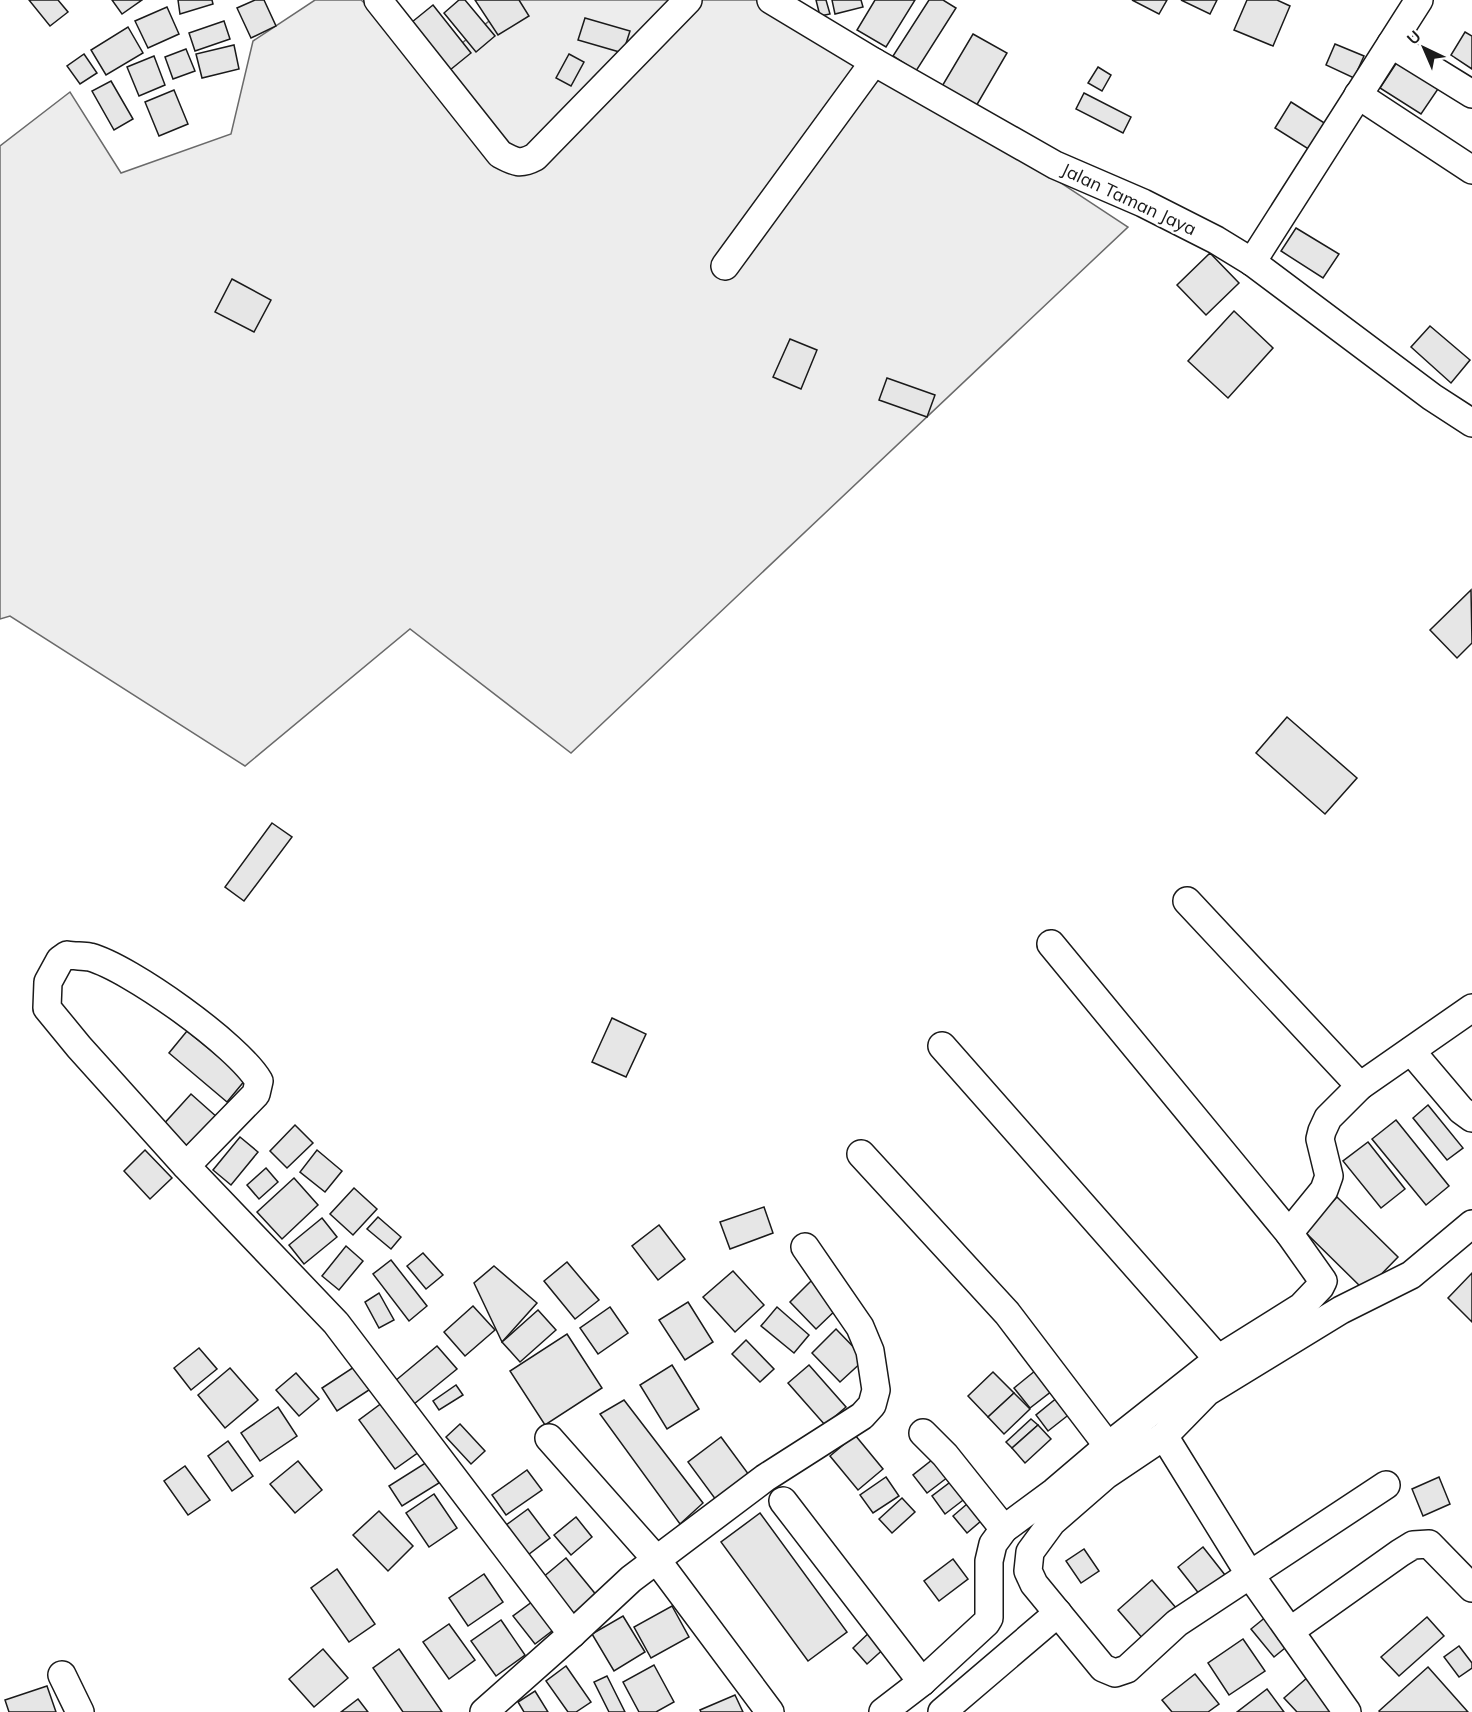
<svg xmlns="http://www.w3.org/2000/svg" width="1472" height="1712" font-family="Mulish,sans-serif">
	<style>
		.built { fill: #ededed; stroke: #6a6a6a; stroke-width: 1.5 }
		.building { fill: #e6e6e6; stroke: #1a1a1a; stroke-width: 1.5 }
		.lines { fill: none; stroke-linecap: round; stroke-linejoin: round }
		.minor-casing { stroke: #1a1a1a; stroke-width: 30 }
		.minor { stroke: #fff; stroke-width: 27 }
		.labels { text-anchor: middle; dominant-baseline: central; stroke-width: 4.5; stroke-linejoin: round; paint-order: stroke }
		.street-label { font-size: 18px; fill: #1a1a1a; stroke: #fff }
	</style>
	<rect width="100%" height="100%" fill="#fff"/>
	<!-- built -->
	<polygon class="built" points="315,0 361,0 435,65 515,0 783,0 1128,227 571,753 410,629 245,766 10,616 0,619 0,146 70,92 121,173 231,134 253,41"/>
	<!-- building -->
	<g class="building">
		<polygon points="29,0 58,0 68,12 50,26"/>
		<polygon points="112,0 142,0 122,14"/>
		<polygon points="178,0 212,0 213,4 180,14"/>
		<polygon points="255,0 264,0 276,26 251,38 237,8"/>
		<polygon points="459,0 465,0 495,36 476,52 444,13"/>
		<polygon points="475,0 519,0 529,16 498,35"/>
		<polygon points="816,0 826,0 830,14 820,16"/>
		<polygon points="832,0 861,0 863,7 835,14"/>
		<polygon points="875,0 915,0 886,47 857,30"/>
		<polygon points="929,0 943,0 956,8 916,71 893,56"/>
		<polygon points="1132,0 1167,0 1159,14"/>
		<polygon points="1181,0 1217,0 1210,14"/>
		<polygon points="1247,0 1277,0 1290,6 1273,46 1234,30"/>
		<polygon points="433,5 471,53 450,70 412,22"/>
		<polygon points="167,7 179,34 148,48 135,21"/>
		<polygon points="585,18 630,31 623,53 578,40"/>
		<polygon points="224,21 230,39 195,51 189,33"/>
		<polygon points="128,27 143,53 106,75 91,50"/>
		<polygon points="1465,32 1472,36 1472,69 1451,55"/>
		<polygon points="973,34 1007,53 975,108 941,88"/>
		<polygon points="1335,44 1364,56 1354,78 1326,65"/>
		<polygon points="234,45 239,69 202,78 196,54"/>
		<polygon points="186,49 195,71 173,79 165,57"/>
		<polygon points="84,54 97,73 80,84 67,66"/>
		<polygon points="569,54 584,62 571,86 556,78"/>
		<polygon points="154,56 165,85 139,96 127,67"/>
		<polygon points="1399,59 1440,86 1421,114 1380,88"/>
		<polygon points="1098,67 1111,75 1102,91 1088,83"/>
		<polygon points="111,81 133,119 114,130 92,91"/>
		<polygon points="174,90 188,124 159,136 145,102"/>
		<polygon points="1084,93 1131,117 1123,133 1076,109"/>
		<polygon points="1291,102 1326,124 1310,150 1275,128"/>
		<polygon points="1296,228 1339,254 1323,278 1281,251"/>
		<polygon points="1210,253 1239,283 1206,315 1177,285"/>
		<polygon points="232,279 271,300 254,332 215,312"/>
		<polygon points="1234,311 1273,348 1228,398 1188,361"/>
		<polygon points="1430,326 1470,360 1451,383 1411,347"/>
		<polygon points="790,339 817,350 801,389 773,377"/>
		<polygon points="887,378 935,395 927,417 879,400"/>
		<polygon points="1471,590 1472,643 1457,658 1430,630"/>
		<polygon points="1287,717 1357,778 1325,814 1256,753"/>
		<polygon points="272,823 292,837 244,901 225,887"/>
		<polygon points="612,1018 646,1034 626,1077 592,1062"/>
		<polygon points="187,1031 246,1079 227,1102 169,1053"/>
		<polygon points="191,1094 218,1118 188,1151 161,1127"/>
		<polygon points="1428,1105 1463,1148 1447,1160 1413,1118"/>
		<polygon points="1396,1120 1449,1186 1426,1205 1372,1139"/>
		<polygon points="295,1125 313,1143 287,1168 270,1151"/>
		<polygon points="240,1137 258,1152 231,1185 213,1170"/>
		<polygon points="1368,1142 1405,1189 1381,1208 1343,1161"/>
		<polygon points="145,1150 172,1178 150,1199 124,1171"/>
		<polygon points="317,1150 342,1171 325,1192 300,1172"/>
		<polygon points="266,1168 278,1182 259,1199 247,1185"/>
		<polygon points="294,1178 318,1205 282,1239 257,1212"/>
		<polygon points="354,1188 377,1209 353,1235 330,1214"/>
		<polygon points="1337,1197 1398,1257 1365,1291 1304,1231"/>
		<polygon points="764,1207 773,1233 730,1249 720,1222"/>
		<polygon points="378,1217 401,1237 391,1249 367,1229"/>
		<polygon points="322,1218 337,1237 304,1264 289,1245"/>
		<polygon points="659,1225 685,1259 658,1280 632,1246"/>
		<polygon points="346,1246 363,1261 339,1290 322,1276"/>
		<polygon points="423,1253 443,1275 426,1289 407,1266"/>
		<polygon points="391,1260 427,1306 409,1321 373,1274"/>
		<polygon points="567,1262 599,1300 575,1319 544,1281"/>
		<polygon points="494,1266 537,1303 502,1342 474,1283"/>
		<polygon points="733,1271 764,1305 735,1332 703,1297"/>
		<polygon points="1472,1273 1472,1322 1448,1298"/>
		<polygon points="815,1277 841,1305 816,1329 790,1302"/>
		<polygon points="379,1293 394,1320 379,1328 365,1302"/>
		<polygon points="688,1302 713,1342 685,1360 659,1320"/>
		<polygon points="473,1306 495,1330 465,1356 444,1332"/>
		<polygon points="610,1307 628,1333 598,1354 580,1328"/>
		<polygon points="777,1307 809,1335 794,1353 761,1326"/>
		<polygon points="538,1310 556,1330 520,1362 502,1342"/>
		<polygon points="836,1329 865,1359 840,1382 812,1353"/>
		<polygon points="567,1334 602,1388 545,1425 510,1371"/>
		<polygon points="746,1340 774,1369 760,1382 732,1354"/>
		<polygon points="437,1346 457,1369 414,1404 395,1381"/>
		<polygon points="199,1348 217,1369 191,1390 174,1368"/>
		<polygon points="357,1365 372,1388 337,1411 322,1388"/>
		<polygon points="672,1365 699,1409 667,1429 640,1385"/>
		<polygon points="809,1365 846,1407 825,1425 788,1383"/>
		<polygon points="1041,1366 1057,1387 1030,1408 1014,1388"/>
		<polygon points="230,1368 258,1400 225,1428 198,1395"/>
		<polygon points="993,1372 1014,1393 988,1417 968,1396"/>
		<polygon points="296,1373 319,1399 299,1416 276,1390"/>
		<polygon points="456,1385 463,1395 439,1410 433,1401"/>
		<polygon points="1014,1393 1030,1409 1004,1434 988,1417"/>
		<polygon points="390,1397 426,1447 395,1469 359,1420"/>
		<polygon points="1058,1397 1071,1413 1048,1431 1036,1415"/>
		<polygon points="624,1400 703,1503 680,1524 600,1414"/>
		<polygon points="278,1407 297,1436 260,1461 241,1433"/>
		<polygon points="1031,1419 1038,1425 1012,1448 1006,1442"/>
		<polygon points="460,1424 485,1451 471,1464 446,1437"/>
		<polygon points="1038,1425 1051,1439 1025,1463 1012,1448"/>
		<polygon points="855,1435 883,1469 858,1490 830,1456"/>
		<polygon points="721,1437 752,1479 719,1504 688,1462"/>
		<polygon points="228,1441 253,1476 232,1491 208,1456"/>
		<polygon points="937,1456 952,1474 927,1493 913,1475"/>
		<polygon points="298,1461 322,1490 295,1513 270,1484"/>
		<polygon points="427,1462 439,1483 402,1506 389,1486"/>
		<polygon points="185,1466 210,1500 188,1515 164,1481"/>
		<polygon points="527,1470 542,1490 506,1515 492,1495"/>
		<polygon points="886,1477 899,1496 873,1513 860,1495"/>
		<polygon points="957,1477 971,1494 945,1514 932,1496"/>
		<polygon points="1439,1477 1450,1504 1423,1516 1412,1489"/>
		<polygon points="434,1494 457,1528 429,1547 406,1513"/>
		<polygon points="902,1498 915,1512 892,1533 879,1519"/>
		<polygon points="974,1498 988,1515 967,1533 953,1516"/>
		<polygon points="528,1509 550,1538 524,1558 502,1528"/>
		<polygon points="379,1511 413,1546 388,1571 353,1535"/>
		<polygon points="760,1513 847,1632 808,1661 721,1542"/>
		<polygon points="576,1517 592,1537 571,1555 554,1535"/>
		<polygon points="1203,1547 1225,1575 1200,1595 1178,1567"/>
		<polygon points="1084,1549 1099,1571 1081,1583 1066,1561"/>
		<polygon points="566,1558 602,1602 577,1622 542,1578"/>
		<polygon points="953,1559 968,1579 939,1601 924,1581"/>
		<polygon points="337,1569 375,1624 349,1642 311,1588"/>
		<polygon points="484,1574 503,1602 468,1626 449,1598"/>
		<polygon points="1152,1580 1177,1609 1144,1640 1118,1610"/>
		<polygon points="540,1596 561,1624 535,1644 513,1616"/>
		<polygon points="672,1606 689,1637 651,1658 634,1627"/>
		<polygon points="623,1616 645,1652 614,1671 592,1634"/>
		<polygon points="1267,1616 1290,1644 1274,1657 1251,1629"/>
		<polygon points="1427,1617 1444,1636 1399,1676 1381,1657"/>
		<polygon points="501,1620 525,1655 496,1676 471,1641"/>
		<polygon points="449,1624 475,1660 449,1679 423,1642"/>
		<polygon points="873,1629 888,1645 867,1664 853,1648"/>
		<polygon points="1243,1639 1265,1671 1229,1695 1208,1663"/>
		<polygon points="1459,1646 1472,1663 1472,1668 1459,1677 1444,1657"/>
		<polygon points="323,1649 348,1678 314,1707 289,1679"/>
		<polygon points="399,1649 442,1712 403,1712 373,1668"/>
		<polygon points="654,1665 674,1702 656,1712 639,1712 623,1682"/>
		<polygon points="566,1666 591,1702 576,1712 568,1712 546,1681"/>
		<polygon points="1428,1667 1468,1712 1380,1712 1379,1711"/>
		<polygon points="1195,1674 1219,1704 1208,1712 1172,1712 1162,1700"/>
		<polygon points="607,1676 625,1712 609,1712 594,1682"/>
		<polygon points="1308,1677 1339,1712 1297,1712 1284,1698"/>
		<polygon points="47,1686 56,1712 9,1712 5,1700"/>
		<polygon points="1267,1689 1284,1712 1237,1712"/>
		<polygon points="535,1691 548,1712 524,1712 518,1702"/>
		<polygon points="735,1695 743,1712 701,1712 700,1710"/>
		<polygon points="358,1699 368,1712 341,1712"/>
	</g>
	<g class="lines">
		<defs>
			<g id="minor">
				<path d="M378,0l122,154c15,8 20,11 35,3l153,-157"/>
				<polyline points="771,0 874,62 1055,165 1143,203 1216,240 1252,262 1432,397 1472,423"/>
				<polyline points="1391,44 1472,94"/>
				<polyline points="1358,95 1472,170"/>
				<polyline points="1252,262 1419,0"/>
				<polyline points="725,266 874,62"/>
				<polyline points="1187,901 1360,1086"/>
				<polyline points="1051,944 1289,1233"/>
				<polyline points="942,1046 1218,1359"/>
				<polyline points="1411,1051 1461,1110 1472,1118"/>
				<polyline points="861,1154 1007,1313 1108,1446"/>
				<path d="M186,1166l70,-72 3,-13c-21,-36 -129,-113 -169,-124 -7,-1 -16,-1 -23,-2l-7,5 -12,22 -1,26 32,39 107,119 150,157 236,311"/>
				<polyline points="923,1433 945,1455 1004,1529"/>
				<polyline points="1164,1436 1250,1575 1347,1712"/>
				<polyline points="549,1438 656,1559 770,1712"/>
				<polyline points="1386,1485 1177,1623 1127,1669 1115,1673 1103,1668 1034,1584 1028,1571 1030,1552 1052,1522 1106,1475 1164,1436 1207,1392 1341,1310 1411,1275 1472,1224"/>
				<polyline points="783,1501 922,1682"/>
				<polyline points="1290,1631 1400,1553 1413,1545 1429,1544 1472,1588"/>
				<polyline points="62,1675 80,1712"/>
				<polyline points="484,1712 572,1634 631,1579 765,1478 862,1416 872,1405 876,1390 870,1351 860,1327 805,1247"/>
				<polyline points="883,1712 922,1682 986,1623 989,1618 989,1561 993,1544 1004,1529 1054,1492 1108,1446 1218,1359 1301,1307 1320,1287 1323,1281 1289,1233 1324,1190 1329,1176 1320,1139 1322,1131 1328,1118 1360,1086 1472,1008"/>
				<polyline points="942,1712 1058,1613"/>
			</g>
		</defs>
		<!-- minor casing -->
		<use href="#minor" class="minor-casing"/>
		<!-- minor -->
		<use href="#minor" class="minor"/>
	</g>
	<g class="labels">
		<!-- street labels -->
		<g class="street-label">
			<text transform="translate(1129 199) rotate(25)">Jalan Taman Jaya</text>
		</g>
	</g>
	<!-- north arrow -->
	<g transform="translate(1424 48) rotate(316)" stroke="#ffffff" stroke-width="4.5" paint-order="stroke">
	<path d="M0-4.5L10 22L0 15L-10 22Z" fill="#1a1a1a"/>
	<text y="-9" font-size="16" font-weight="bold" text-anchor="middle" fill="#1a1a1a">U</text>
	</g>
</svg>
